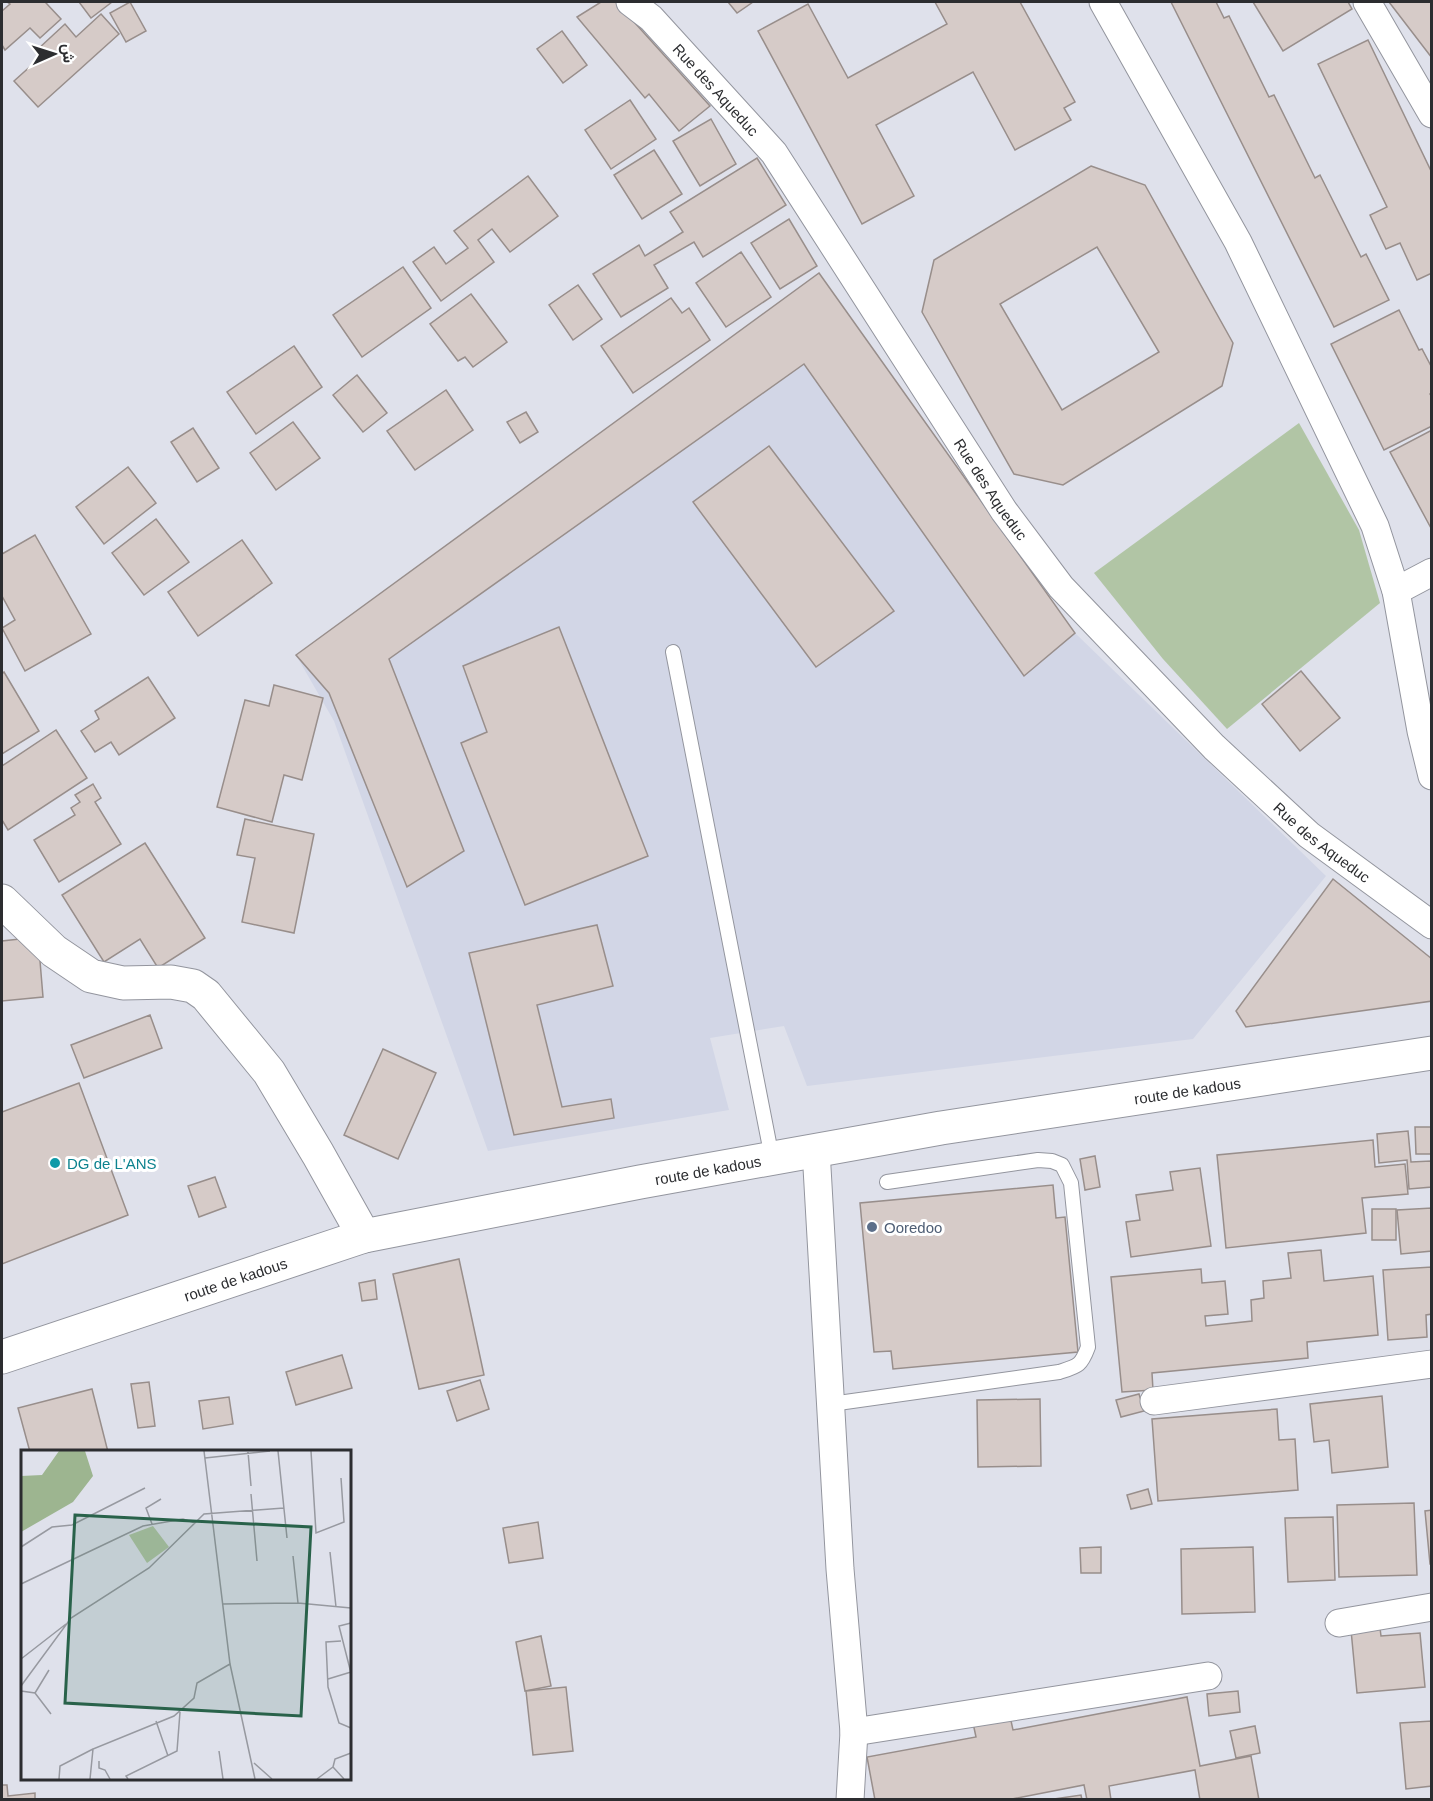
<svg xmlns="http://www.w3.org/2000/svg" width="1433" height="1801" font-family="Arial,Vazirmatn,sans-serif">
	<style>
		.built { fill: #d2d6e6 }
		.green { fill: #b1c5a5 }
		.building { fill: #d6cbc8; stroke: #988e8b; stroke-width: 1.5; fill-rule: evenodd }
		.lines { fill: none; stroke-linecap: round; stroke-linejoin: round }
		.service-casing { stroke: #93959e; stroke-width: 16 }
		.minor-casing { stroke: #93959e; stroke-width: 29 }
		.tertiary-casing { stroke: #93959e; stroke-width: 35 }
		.secondary-casing { stroke: #93959e; stroke-width: 35 }
		.service { stroke: #fff; stroke-width: 14 }
		.minor { stroke: #fff; stroke-width: 27 }
		.tertiary { stroke: #fff; stroke-width: 33 }
		.secondary { stroke: #fff; stroke-width: 33 }
		.culture-dot { fill: #0f9aa8; stroke: #fff; stroke-width: 2 }
		.service-dot { fill: #5c6f8a; stroke: #fff; stroke-width: 2 }
		.labels { text-anchor: middle; dominant-baseline: central; stroke-width: 6; stroke-linejoin: round; paint-order: stroke }
		.street-label { font-size: 15px; fill: #2c2d30; stroke: #fff }
		.culture-label { font-size: 15px; fill: #0d838f; stroke: #fff; text-anchor: start }
		.service-label { font-size: 15px; fill: #4e5e75; stroke: #fff; text-anchor: start }
		.inset-road { fill: none; stroke: #9799a0; stroke-width: 1.5 }
		.view { fill: #29624a; fill-opacity: 0.15; stroke: #29624a; stroke-width: 3 }
		.inset-edge { fill: none; stroke: #2c2d30; stroke-width: 3 }
	</style>
	<rect width="100%" height="100%" fill="#dfe1eb"/>
	<!-- built -->
	<polygon class="built" points="819,273 1075,633 1326,876 1193,1039 807,1086 784,1026 710,1038 729,1110 488,1151 334,721 296,655"/>
	<!-- green -->
	<polygon class="green" points="1299,423 1359,530 1380,603 1227,729 1163,659 1094,573"/>
	<!-- building -->
	<g class="building">
		<polygon points="7,2 48,2 46,3 61,19 40,38 30,28 5,50 2,45 2,11 10,4"/>
		<polygon points="79,2 112,2 91,18"/>
		<polygon points="130,2 146,31 126,42 110,13"/>
		<polygon points="601,2 616,2 710,106 679,131 649,94 645,98 577,17"/>
		<polygon points="728,2 753,2 737,13"/>
		<polygon points="935,2 1020,2 1075,102 1064,108 1071,120 1015,150 973,72 876,125 914,196 862,224 758,31 808,4 848,78 947,24"/>
		<polygon points="1171,2 1216,2 1224,18 1229,16 1269,97 1274,95 1315,178 1320,175 1361,257 1366,254 1389,300 1334,327"/>
		<polygon points="1253,2 1348,2 1352,9 1283,51"/>
		<polygon points="1389,2 1432,2 1432,58"/>
		<polygon points="101,14 119,34 38,107 14,81 43,55 38,49 65,24 76,37"/>
		<polygon points="562,31 587,65 563,83 537,49"/>
		<polygon points="1368,40 1432,173 1432,273 1417,280 1400,243 1386,249 1370,215 1387,207 1318,64"/>
		<polygon points="630,100 656,139 611,169 585,130"/>
		<polygon points="711,119 736,164 700,186 673,141"/>
		<polygon points="654,150 682,194 642,219 614,175"/>
		<polygon points="757,158 786,205 703,257 694,242 654,265 668,288 621,317 593,274 639,245 645,256 683,232 670,212"/>
		<path d="M1091,166l54,19 88,158 -11,43 -159,99 -49,-11 -92,-162 12,-52zM1097,247l62,105 -97,58 -62,-106z"/>
		<polygon points="528,176 558,216 510,252 492,229 478,240 494,262 441,301 413,262 434,247 446,264 468,248 454,231"/>
		<polygon points="789,219 817,266 780,289 751,243"/>
		<polygon points="741,252 771,297 726,327 696,283"/>
		<polygon points="403,267 431,308 362,357 333,315"/>
		<polygon points="819,273 1075,633 1024,676 804,364 389,659 464,851 407,887 329,693 296,655"/>
		<polygon points="578,285 602,319 573,340 549,305"/>
		<polygon points="471,294 507,342 473,367 465,357 458,361 430,324"/>
		<polygon points="671,298 682,313 689,308 710,340 633,393 601,346"/>
		<polygon points="1399,310 1419,350 1422,349 1432,368 1432,393 1430,394 1432,397 1432,426 1384,450 1331,344"/>
		<polygon points="294,346 322,387 256,434 227,392"/>
		<polygon points="357,375 387,413 363,432 333,395"/>
		<polygon points="446,390 473,430 415,470 387,431"/>
		<polygon points="526,412 538,432 520,443 507,422"/>
		<polygon points="293,422 320,458 276,490 250,453"/>
		<polygon points="193,428 219,468 197,482 171,442"/>
		<polygon points="1432,430 1432,530 1390,452"/>
		<polygon points="769,446 894,611 816,667 693,502"/>
		<polygon points="128,467 156,503 104,544 76,507"/>
		<polygon points="156,519 189,562 144,595 112,553"/>
		<polygon points="35,535 91,634 25,671 2,628 15,620 2,596 2,554"/>
		<polygon points="242,540 272,583 198,636 168,592"/>
		<polygon points="559,627 648,856 525,905 461,743 487,732 463,666"/>
		<polygon points="1301,671 1340,718 1300,751 1262,704"/>
		<polygon points="4,672 39,731 2,754 2,674"/>
		<polygon points="148,677 175,718 119,755 111,742 95,752 81,731 99,719 95,711"/>
		<polygon points="274,685 323,698 302,780 284,775 272,822 217,807 245,700 269,706"/>
		<polygon points="56,730 87,778 8,830 2,820 2,766"/>
		<polygon points="93,784 101,798 95,802 121,844 59,882 34,840 75,815 71,808 80,802 75,795"/>
		<polygon points="245,819 314,834 294,933 242,922 255,858 237,855"/>
		<polygon points="145,843 205,938 158,968 140,939 104,962 62,895"/>
		<polygon points="1333,879 1432,959 1432,1001 1246,1027 1236,1011"/>
		<polygon points="597,925 613,986 537,1005 562,1107 611,1099 614,1118 514,1135 469,953"/>
		<polygon points="38,937 43,997 2,1001 2,941"/>
		<polygon points="150,1015 162,1048 84,1078 71,1045"/>
		<polygon points="383,1049 436,1073 398,1159 344,1135"/>
		<polygon points="79,1083 128,1215 2,1264 2,1112"/>
		<polygon points="1415,1127 1431,1127 1431,1154 1416,1154"/>
		<polygon points="1408,1131 1411,1162 1431,1161 1432,1187 1409,1189 1407,1160 1379,1163 1377,1134"/>
		<polygon points="1373,1140 1375,1167 1405,1164 1408,1194 1362,1198 1366,1233 1226,1248 1217,1155"/>
		<polygon points="1095,1156 1100,1187 1085,1190 1080,1159"/>
		<polygon points="1200,1168 1211,1246 1131,1257 1126,1222 1140,1220 1136,1195 1173,1190 1170,1172"/>
		<polygon points="215,1177 226,1207 199,1217 188,1186"/>
		<polygon points="1053,1185 1056,1218 1065,1217 1078,1352 893,1369 891,1351 874,1352 860,1203"/>
		<polygon points="1432,1208 1432,1251 1401,1254 1397,1210"/>
		<rect x="1372" y="1209" width="24" height="31"/>
		<polygon points="1321,1250 1324,1281 1373,1276 1378,1335 1307,1342 1308,1358 1152,1373 1153,1390 1122,1392 1111,1277 1201,1269 1202,1283 1225,1281 1228,1314 1205,1316 1206,1326 1252,1321 1251,1300 1264,1298 1263,1281 1291,1278 1288,1253"/>
		<polygon points="459,1259 484,1375 419,1389 393,1274"/>
		<polygon points="1432,1267 1432,1314 1426,1315 1427,1337 1388,1340 1383,1270"/>
		<polygon points="375,1280 377,1299 362,1301 359,1283"/>
		<polygon points="342,1355 352,1388 296,1405 286,1372"/>
		<polygon points="480,1380 489,1409 457,1421 447,1391"/>
		<polygon points="149,1382 155,1426 138,1428 131,1384"/>
		<polygon points="92,1389 108,1452 30,1452 18,1408"/>
		<polygon points="1139,1394 1144,1411 1121,1417 1116,1400"/>
		<polygon points="1382,1396 1388,1467 1332,1473 1329,1440 1314,1442 1310,1404"/>
		<polygon points="229,1397 233,1424 203,1429 199,1401"/>
		<polygon points="1040,1399 1041,1466 978,1467 977,1400"/>
		<polygon points="1277,1409 1279,1440 1295,1439 1298,1490 1158,1501 1152,1419"/>
		<polygon points="1148,1489 1152,1504 1131,1509 1127,1495"/>
		<polygon points="1414,1503 1417,1575 1339,1577 1337,1505"/>
		<polygon points="1432,1510 1432,1564 1430,1564 1425,1511"/>
		<polygon points="1333,1517 1335,1580 1288,1582 1285,1518"/>
		<polygon points="538,1522 543,1558 509,1563 503,1528"/>
		<polygon points="1101,1547 1101,1573 1081,1573 1080,1548"/>
		<polygon points="1253,1547 1255,1612 1182,1614 1181,1549"/>
		<polygon points="1380,1628 1381,1636 1420,1633 1425,1687 1357,1693 1351,1630"/>
		<polygon points="541,1636 551,1686 525,1691 516,1642"/>
		<polygon points="566,1687 573,1751 533,1755 526,1691"/>
		<polygon points="1238,1691 1240,1712 1209,1716 1207,1694"/>
		<polygon points="1187,1697 1200,1766 1251,1756 1259,1800 1200,1800 1195,1770 1109,1786 1111,1800 1087,1800 1084,1785 1007,1800 875,1800 867,1757 976,1737 973,1723 1010,1716 1013,1730"/>
		<polygon points="1432,1721 1432,1786 1406,1789 1400,1723"/>
		<polygon points="1255,1726 1260,1753 1236,1758 1230,1731"/>
		<polygon points="2,1785 7,1785 8,1796 35,1793 35,1800 2,1800"/>
		<polygon points="1081,1795 1082,1800 1047,1800"/>
	</g>
	<g class="lines">
		<defs>
			<g id="service">
				<polyline points="673,652 772,1158"/>
				<path d="M831,1404l228,-32c19,-6 22,-6 29,-25l-17,-164 -9,-18 -10,-4 -14,-1 -151,22"/>
			</g>
			<g id="minor">
				<path id="s1" d="M630,2l21,16 123,135 230,358 57,76 153,160 95,88 123,90"/>
				<polyline points="1103,2 1238,242 1375,526 1396,591 1421,731 1432,776"/>
				<polyline points="1367,2 1432,114"/>
				<polyline points="1396,591 1432,572"/>
				<polyline points="816,1150 840,1569 854,1732 850,1800"/>
				<polyline points="1154,1401 1432,1364"/>
				<polyline points="1339,1623 1432,1607"/>
				<polyline points="854,1732 1208,1676"/>
			</g>
			<polyline id="tertiary" points="2,901 54,951 91,976 123,983 171,982 193,986 206,995 269,1072 318,1154 364,1236"/>
			<g id="secondary">
				<path id="s2" d="M2,1357l362,-121 276,-54 301,-54 491,-75"/>
			</g>
		</defs>
		<!-- service casing -->
		<use href="#service" class="service-casing"/>
		<!-- minor casing -->
		<use href="#minor" class="minor-casing"/>
		<!-- tertiary casing -->
		<use href="#tertiary" class="tertiary-casing"/>
		<!-- secondary casing -->
		<use href="#secondary" class="secondary-casing"/>
		<!-- service -->
		<use href="#service" class="service"/>
		<!-- minor -->
		<use href="#minor" class="minor"/>
		<!-- tertiary -->
		<use href="#tertiary" class="tertiary"/>
		<!-- secondary -->
		<use href="#secondary" class="secondary"/>
	</g>
	<!-- markers -->
	<circle class="culture-dot" cx="55" cy="1163" r="6"/>
	<circle class="service-dot" cx="872" cy="1227" r="6"/>
	<g class="labels">
		<!-- street labels -->
		<g class="street-label">
			<text stroke="none"><textPath href="#s1" startOffset="123">Rue des Aqueduc</textPath></text>
			<text stroke="none"><textPath href="#s1" startOffset="609">Rue des Aqueduc</textPath></text>
			<text stroke="none"><textPath href="#s1" startOffset="1095">Rue des Aqueduc</textPath></text>
			<text stroke="none"><textPath href="#s2" startOffset="1218">route de kadous</textPath></text>
			<text stroke="none"><textPath href="#s2" startOffset="732">route de kadous</textPath></text>
			<text stroke="none"><textPath href="#s2" startOffset="246">route de kadous</textPath></text>
		</g>
		<!-- culture labels -->
		<g class="culture-label">
			<text x="67" y="1163">DG de L'ANS</text>
		</g>
		<!-- service labels -->
		<g class="service-label">
			<text x="884" y="1227">Ooredoo</text>
		</g>
	</g>
	<!-- overview -->
	<g transform="translate(21 1450)">
		<rect width="330" height="330" fill="#dfe1eb"/>
		<path d="M132,76l16,21 -22,16 -18,-28z" fill="#b1c5a5"/>
		<path d="M38,1h26l8,25 -20,26 -52,30v-56l21,-1z" fill="#9db590"/>
		<path class="inset-road" d="M183,1l26,213 25,115M257,1l9,87M290,1l5,82 28,-11 -3,-44M227,2l3,34M184,8l65,-7M230,44l6,67M131,74l-6,-16 15,-9M0,97l31,-20 20,-2 73,-37M309,102l6,55M272,106l5,47M0,134l122,-58 40,-7 12,4M201,154l76,-1 53,5M330,173l-12,3 12,47M320,191l-15,1 2,45 11,36 12,5M0,209l45,-35M307,229l23,-7M0,236l50,-68 78,-50 55,-54 80,-6M0,241l14,2 16,21M14,243l14,-23M135,271l12,35M198,301l4,28M78,311v7l6,2 5,9M233,313l18,16M312,317l2,-8 16,-6M38,329l1,-13 33,-17M69,329l3,-30 81,-33 20,-18 3,-15 33,-19M107,329l-2,-3 51,-25 3,-39M296,329l16,-12 11,12"/>
		<path class="view" d="M54,65l236,12 -10,189 -236,-13z"/>
		<rect width="330" height="330" class="inset-edge"/>
	</g>
	<!-- border -->
	<rect width="1433" height="1801" fill="none" stroke="#2c2d30" stroke-width="6"/>
	<!-- north arrow -->
	<g transform="translate(54 54) rotate(87)" stroke="#ffffff" stroke-width="4.5" paint-order="stroke">
	<path d="M0-4.5L10 22L0 15L-10 22Z" fill="#2c2d30"/>
	<text y="-9" font-size="16" font-weight="bold" text-anchor="middle" fill="#2c2d30">ش</text>
	</g>
</svg>
